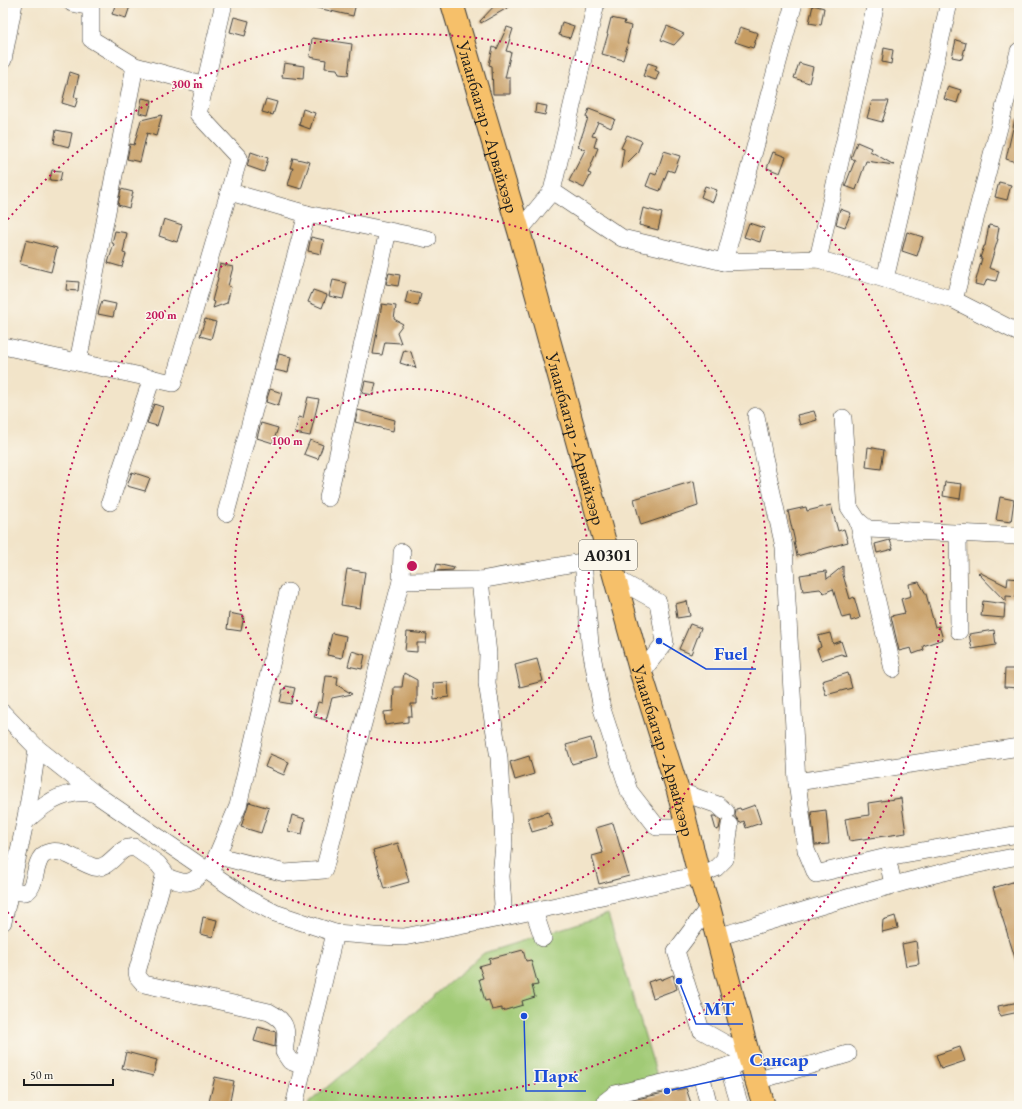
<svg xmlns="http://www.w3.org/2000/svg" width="1022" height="1109" font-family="'EB Garamond',serif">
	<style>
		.green { fill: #a1ca76; stroke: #5e7349 }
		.building { fill: #c79d64 }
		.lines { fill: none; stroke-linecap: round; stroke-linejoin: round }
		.minor-casing { stroke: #3c3a36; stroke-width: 18 }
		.highway-casing { stroke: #3c3a36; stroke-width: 24 }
		.minor { stroke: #fff; stroke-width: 17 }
		.highway { stroke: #f6c06b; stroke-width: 22 }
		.ring { fill: none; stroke: #c2185b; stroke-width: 2; stroke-dasharray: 2 4 }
		.labels { text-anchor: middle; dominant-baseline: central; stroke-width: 3; stroke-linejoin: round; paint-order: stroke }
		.shield { fill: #fbf7ec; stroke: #5f5e5a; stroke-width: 1 }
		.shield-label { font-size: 17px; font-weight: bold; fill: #1c1c1c }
		.street-label { font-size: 18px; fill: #1c1c1c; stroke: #fbf7ec }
		.centre { fill: #c2185b; stroke: #fbf7ec; stroke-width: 2 }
		.ring-label { font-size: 12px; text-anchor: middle; font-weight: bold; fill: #c2185b; stroke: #fbf7ec; stroke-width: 3; stroke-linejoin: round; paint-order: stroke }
		.leader { fill: none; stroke: #1d4ed8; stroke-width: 1.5 }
		.callout-dot { fill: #1d4ed8; stroke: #fbf7ec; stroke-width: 1.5 }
		.callout-label { font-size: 19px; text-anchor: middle; font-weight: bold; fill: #1d4ed8; stroke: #fbf7ec; stroke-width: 3; stroke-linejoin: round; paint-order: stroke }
	</style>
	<rect width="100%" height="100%" fill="#fbf7ec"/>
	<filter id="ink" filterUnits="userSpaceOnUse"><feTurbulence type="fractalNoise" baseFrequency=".025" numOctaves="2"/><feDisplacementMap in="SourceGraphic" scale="8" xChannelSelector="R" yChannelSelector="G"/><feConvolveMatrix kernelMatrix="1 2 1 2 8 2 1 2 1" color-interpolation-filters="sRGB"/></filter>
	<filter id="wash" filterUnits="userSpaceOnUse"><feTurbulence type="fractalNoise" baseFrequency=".012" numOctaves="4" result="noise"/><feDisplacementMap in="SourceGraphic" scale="16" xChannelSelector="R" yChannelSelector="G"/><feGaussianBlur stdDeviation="0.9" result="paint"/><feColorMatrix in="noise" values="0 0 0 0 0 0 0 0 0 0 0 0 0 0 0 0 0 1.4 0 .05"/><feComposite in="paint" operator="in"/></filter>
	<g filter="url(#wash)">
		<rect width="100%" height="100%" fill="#f2e4c9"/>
		<!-- green -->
		<polygon class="green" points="608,914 658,1079 605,1106 305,1106 484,953"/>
		<g id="blocks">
			<!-- building -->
			<g class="building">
				<polygon points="116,3 131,3 126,18 112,14"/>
				<polygon points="314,3 356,3 353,16 313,7"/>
				<polygon points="497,3 516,3 481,23 480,21"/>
				<polygon points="813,5 824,8 821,25 809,23"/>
				<polygon points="234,17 249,21 245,36 230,32"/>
				<polygon points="611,18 625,21 624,24 631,26 627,43 628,43 623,60 602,54 608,34 607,34"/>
				<polygon points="562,22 574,26 570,38 559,35"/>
				<polygon points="667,26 684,34 674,45 661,40"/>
				<polygon points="507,27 513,29 506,51 511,52 505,78 510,78 510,94 493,94 492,66 489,65 493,47 497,49"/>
				<polygon points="740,27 758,33 753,48 735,42"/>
				<polygon points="312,38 352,44 348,75 339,74 337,69 325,68 326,60 310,57"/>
				<polygon points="956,40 966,43 962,59 952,57"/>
				<polygon points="884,48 893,50 891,64 882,62"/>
				<polygon points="284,63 304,66 303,79 282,77"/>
				<polygon points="648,63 657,66 655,70 659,72 656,80 643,76"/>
				<polygon points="799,63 813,67 809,83 794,78"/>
				<polygon points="70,72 79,75 74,97 78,98 75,107 62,103"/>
				<polygon points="948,86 961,90 957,103 944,99"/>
				<polygon points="142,98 152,100 148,115 139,113"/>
				<polygon points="266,99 277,102 273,115 262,112"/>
				<polygon points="872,101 889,101 882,122 867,118"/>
				<polygon points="536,104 547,106 545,115 535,113"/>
				<polygon points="303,109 315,113 310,129 299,125"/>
				<polygon points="589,109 615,119 611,128 598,122 592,136 597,137 594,147 598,148 588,173 591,174 584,188 569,181 585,150 578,147 588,118 586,117"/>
				<polygon points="162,115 156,136 147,133 140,162 127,159 130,144 134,145 141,120"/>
				<polygon points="1015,119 1019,119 1019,150 1016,162 1006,159"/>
				<polygon points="56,130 72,133 69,147 54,143"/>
				<polygon points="627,135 642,141 637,153 621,169 624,149 621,148"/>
				<polygon points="857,142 871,148 870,151 894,165 866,161 856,190 845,186 855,160 851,158"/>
				<polygon points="664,151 680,156 674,172 668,170 660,191 646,186 651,173 656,175"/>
				<polygon points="251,152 268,158 264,172 247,166"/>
				<polygon points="773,152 786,157 780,173 767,168"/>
				<polygon points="293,158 310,162 301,189 288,185 293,168 290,168"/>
				<polygon points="52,170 62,171 60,181 50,180"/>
				<polygon points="999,182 1011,185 1007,200 995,197"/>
				<polygon points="705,186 717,190 713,202 701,197"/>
				<polygon points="121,189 133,192 129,208 118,205"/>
				<polygon points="643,208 662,213 658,230 639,225"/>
				<polygon points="840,209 851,213 845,227 836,224"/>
				<polygon points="164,219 182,225 177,242 159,236"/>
				<polygon points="749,223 764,228 760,242 744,237"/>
				<polygon points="989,225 999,227 997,239 998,239 989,268 999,271 996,281 987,279 984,286 975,284 982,258 980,258 984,246 985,246"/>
				<polygon points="115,231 127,233 123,253 126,254 122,267 108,263 114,244 112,243"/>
				<polygon points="907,232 923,237 917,256 902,251"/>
				<polygon points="311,237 324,240 321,254 308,251"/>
				<polygon points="26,240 57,248 51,272 20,264"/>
				<polygon points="220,264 233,267 228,286 231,287 227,303 213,308 215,302 212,301 218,278 217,277"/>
				<polygon points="389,273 400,275 398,286 386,284"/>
				<polygon points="333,280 347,283 343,299 329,296"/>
				<polygon points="67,281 79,282 78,291 66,290"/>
				<polygon points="313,290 327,295 322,308 308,302"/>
				<polygon points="408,291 421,294 418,306 405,303"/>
				<polygon points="102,301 116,304 113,317 98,314"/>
				<polygon points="382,304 396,306 394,319 403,324 397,332 401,343 385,342 382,355 373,354"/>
				<polygon points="205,319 216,322 211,339 200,336"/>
				<polygon points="404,350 411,352 416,368 400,363"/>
				<polygon points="279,354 291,357 288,373 275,370"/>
				<polygon points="365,381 376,383 373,395 362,393"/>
				<polygon points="270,389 282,393 278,406 266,402"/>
				<polygon points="308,397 319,399 310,436 295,433 299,417 303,418"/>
				<polygon points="154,404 163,407 157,426 147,423"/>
				<polygon points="358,410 395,420 393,431 355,422"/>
				<polygon points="814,411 817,420 800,425 797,415"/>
				<polygon points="261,423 278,428 273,443 257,438"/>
				<polygon points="310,440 323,445 318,459 304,454"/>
				<polygon points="868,447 884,450 881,469 866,467"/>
				<polygon points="132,472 150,478 145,491 127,486"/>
				<polygon points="694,481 698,506 641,525 634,499"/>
				<polygon points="945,482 962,484 960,499 943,496"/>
				<polygon points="1000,497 1014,500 1011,522 996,520"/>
				<polygon points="831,505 838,531 844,529 848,542 797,556 794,542 795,542 788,511 806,507 807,511"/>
				<polygon points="890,540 893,549 877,553 875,544"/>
				<polygon points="437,564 454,568 453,570 435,571"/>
				<polygon points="843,566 843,575 850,599 854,597 860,618 851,621 850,616 842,618 833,589 824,593 820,589 803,591 800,575 826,571 827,579"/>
				<polygon points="347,569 365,572 360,608 341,605"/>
				<polygon points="979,572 1007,586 1008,578 1019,579 1019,597 1006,596 1006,602 978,573"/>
				<polygon points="919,582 926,594 935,627 939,626 943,639 923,646 924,650 913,654 911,648 899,651 891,616 905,613 901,599 911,596 909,584"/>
				<polygon points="687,601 690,616 677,618 675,604"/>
				<polygon points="983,601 1005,604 1004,618 981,616"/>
				<polygon points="229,613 244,616 241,631 227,629"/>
				<polygon points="690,624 701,628 691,654 679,649"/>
				<polygon points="994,630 996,645 972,649 969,634"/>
				<polygon points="407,632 427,634 426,643 417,643 417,652 405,651"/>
				<polygon points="332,633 346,636 342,658 327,655"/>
				<polygon points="830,633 833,644 841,641 846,656 841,654 821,660 817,649 821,647 818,636"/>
				<polygon points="352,651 365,655 362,669 348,666"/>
				<polygon points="537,659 543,681 520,687 515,665"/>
				<polygon points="1005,669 1019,669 1019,688 1004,687"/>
				<polygon points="404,673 417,680 417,704 411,704 412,716 408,716 408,722 385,725 384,712 393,711 394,687 402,687"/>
				<polygon points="848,673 852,688 826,695 822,681"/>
				<polygon points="326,676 338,677 337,685 352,694 332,698 326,720 314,717 318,702 322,703"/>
				<polygon points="448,682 449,697 434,699 433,683"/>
				<polygon points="286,686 295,688 291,704 280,702 283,689 285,689"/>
				<polygon points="591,738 596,757 572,764 566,745"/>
				<polygon points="270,754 289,762 284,775 265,767"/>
				<polygon points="529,756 534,774 515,780 510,762"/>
				<polygon points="901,798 906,833 849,841 845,819 869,815 868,803"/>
				<polygon points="249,802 269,808 261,833 241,827"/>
				<polygon points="755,805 761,823 746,828 744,821 740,823 735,816 736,809 740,808 741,810"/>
				<polygon points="826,810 829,844 815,845 811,812"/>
				<polygon points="548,812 553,826 532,832 528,818"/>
				<polygon points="292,815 305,819 302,834 288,831"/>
				<polygon points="712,816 715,816 721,821 719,829 716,830"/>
				<polygon points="613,823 629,876 599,884 592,856 603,853 596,828"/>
				<polygon points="398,843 409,882 384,889 373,850"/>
				<polygon points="1019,880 1019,964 1017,964 993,888"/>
				<polygon points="895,916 898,928 882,932 883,920"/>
				<polygon points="203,917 217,920 213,937 200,934"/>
				<polygon points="916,941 919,964 906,966 902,944"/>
				<polygon points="523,950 526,961 531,960 538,985 532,986 535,997 522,1001 523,1005 502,1011 502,1008 492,1010 489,1000 485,1001 479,979 483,978 479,966 490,963 489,959"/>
				<polygon points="673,975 677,989 653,998 648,982 660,978 661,980"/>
				<polygon points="1019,1002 1019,1012 1000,1016 998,1006"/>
				<polygon points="258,1027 276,1032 275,1047 254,1041"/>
				<polygon points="960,1047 965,1061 941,1069 936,1055"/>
				<polygon points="126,1052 157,1060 153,1076 122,1068"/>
				<polygon points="215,1077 234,1081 229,1106 208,1106"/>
				<polygon points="686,1088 692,1106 617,1106 619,1103"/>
			</g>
		</g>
	</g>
	<g filter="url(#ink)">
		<use href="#blocks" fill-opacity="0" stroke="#3c3a36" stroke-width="1"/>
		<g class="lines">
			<defs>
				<g id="minor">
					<polyline points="72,3 91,7 91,39 135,66 205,85"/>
					<polyline points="3,60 14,3"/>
					<polyline points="552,191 622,238 724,262 818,259 954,300 1019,333"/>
					<polyline points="230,192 307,214 428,239"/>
					<polyline points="519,231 552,191 596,3"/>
					<polyline points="818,259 876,3"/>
					<polyline points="724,262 794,3"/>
					<polyline points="885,279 949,3"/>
					<polyline points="954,300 1019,51"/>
					<polyline points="3,346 173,383 239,158 198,114 224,3"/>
					<polyline points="78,362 135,66"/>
					<polyline points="756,416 764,457 784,547 797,782 806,850 816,874 887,857 893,884"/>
					<polyline points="843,418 849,507 858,521 868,529 1019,536"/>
					<polyline points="328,498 388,231"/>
					<polyline points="110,502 152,378"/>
					<polyline points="226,513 307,214"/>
					<polyline points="858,521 893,669"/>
					<polyline points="958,533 959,631"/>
					<polyline points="583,561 590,644 602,709 629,791 657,827 687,827"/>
					<polyline points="615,578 658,602 665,642 641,673"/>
					<polyline points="480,580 488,654 487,683 499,758 504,844 501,876 503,905 500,918"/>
					<polyline points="401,581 480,580 609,557"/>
					<polyline points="3,713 37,748 94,793 250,900 275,913 335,933 375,936 404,937 505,917 699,875 716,868 725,859 730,825"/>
					<polyline points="797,782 1019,747"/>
					<polyline points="678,791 718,805 726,812"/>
					<path d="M25,822c13,-12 28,-25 46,-28 7,-2 16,-1 23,-1"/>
					<polyline points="887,857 1019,834"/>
					<polyline points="217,858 226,858 285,873 324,870 401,581 402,552"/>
					<polyline points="212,867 238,806 288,592"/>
					<path d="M164,876c18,7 28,12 40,-7"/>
					<path d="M10,890c5,1 10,3 15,2 12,-2 8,-32 20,-38 16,-9 34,9 49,13 13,3 21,-13 31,-18 2,-1 6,-1 9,-2l24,17 7,9 -28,99 1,5 6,7 125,28c20,10 18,20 15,40l6,9 13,5"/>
					<polyline points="709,907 676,951 701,1030 749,1057"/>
					<polyline points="534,911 543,938"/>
					<path d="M3,922c13,-58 27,-115 34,-174"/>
					<path d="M717,937c100,-30 199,-62 302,-81"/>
					<polyline points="728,1066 740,1106"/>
					<polyline points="701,1074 709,1106"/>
					<polyline points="756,1081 848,1054"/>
					<polyline points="294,1106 335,933"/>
					<polyline points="607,1106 606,1101 615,1094 701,1074 750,1060"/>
				</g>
				<g id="highway">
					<path id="s1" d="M452,3l67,228 122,442 37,118 21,84 10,32 40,150 15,49"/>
				</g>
			</defs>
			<!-- minor casing -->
			<use href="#minor" class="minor-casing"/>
			<!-- highway casing -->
			<use href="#highway" class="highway-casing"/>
			<!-- minor -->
			<use href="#minor" class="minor"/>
			<!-- highway -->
			<use href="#highway" class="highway"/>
		</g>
	</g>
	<!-- distance rings -->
	<g class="ring">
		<circle cx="412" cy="566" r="177"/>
		<circle cx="412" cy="566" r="355"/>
		<path d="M4 224A532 532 0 1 1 4 908"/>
	</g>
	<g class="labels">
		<!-- shield labels -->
		<rect class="shield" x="579" y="540" width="58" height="30" rx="3"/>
		<g class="shield-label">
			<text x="608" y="555">A0301</text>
		</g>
		<!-- street labels -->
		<g class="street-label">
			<text stroke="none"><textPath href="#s1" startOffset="129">Улаанбаатар - Арвайхээр</textPath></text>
			<text stroke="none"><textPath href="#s1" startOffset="453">Улаанбаатар - Арвайхээр</textPath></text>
			<text stroke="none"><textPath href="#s1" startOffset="777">Улаанбаатар - Арвайхээр</textPath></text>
		</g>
	</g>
	<circle cx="412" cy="566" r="6" class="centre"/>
	<g class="ring-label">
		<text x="187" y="88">300 m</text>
		<text x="161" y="319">200 m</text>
		<text x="287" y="445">100 m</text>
	</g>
	<!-- callouts -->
	<path class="leader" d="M659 641L706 669H756M679 981L696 1024H743M667 1091L742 1075H817M524 1016L526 1091H586"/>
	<g class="callout-dot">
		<circle cx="659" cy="641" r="4"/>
		<circle cx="679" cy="981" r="4"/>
		<circle cx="667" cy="1091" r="4"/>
		<circle cx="524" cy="1016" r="4"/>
	</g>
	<g class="callout-label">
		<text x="731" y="660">Fuel</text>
		<text x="719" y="1015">МТ</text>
		<text x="779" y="1066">Сансар</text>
		<text x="556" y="1082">Парк</text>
	</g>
	<!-- margin -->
	<rect width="1022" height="1109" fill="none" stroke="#fbf7ec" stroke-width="16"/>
	<!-- scale -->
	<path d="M24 1079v6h89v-6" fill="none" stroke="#1c1c1c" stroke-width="2"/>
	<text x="30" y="1079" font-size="12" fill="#1c1c1c" stroke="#fbf7ec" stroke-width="3" paint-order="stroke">50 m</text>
</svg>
